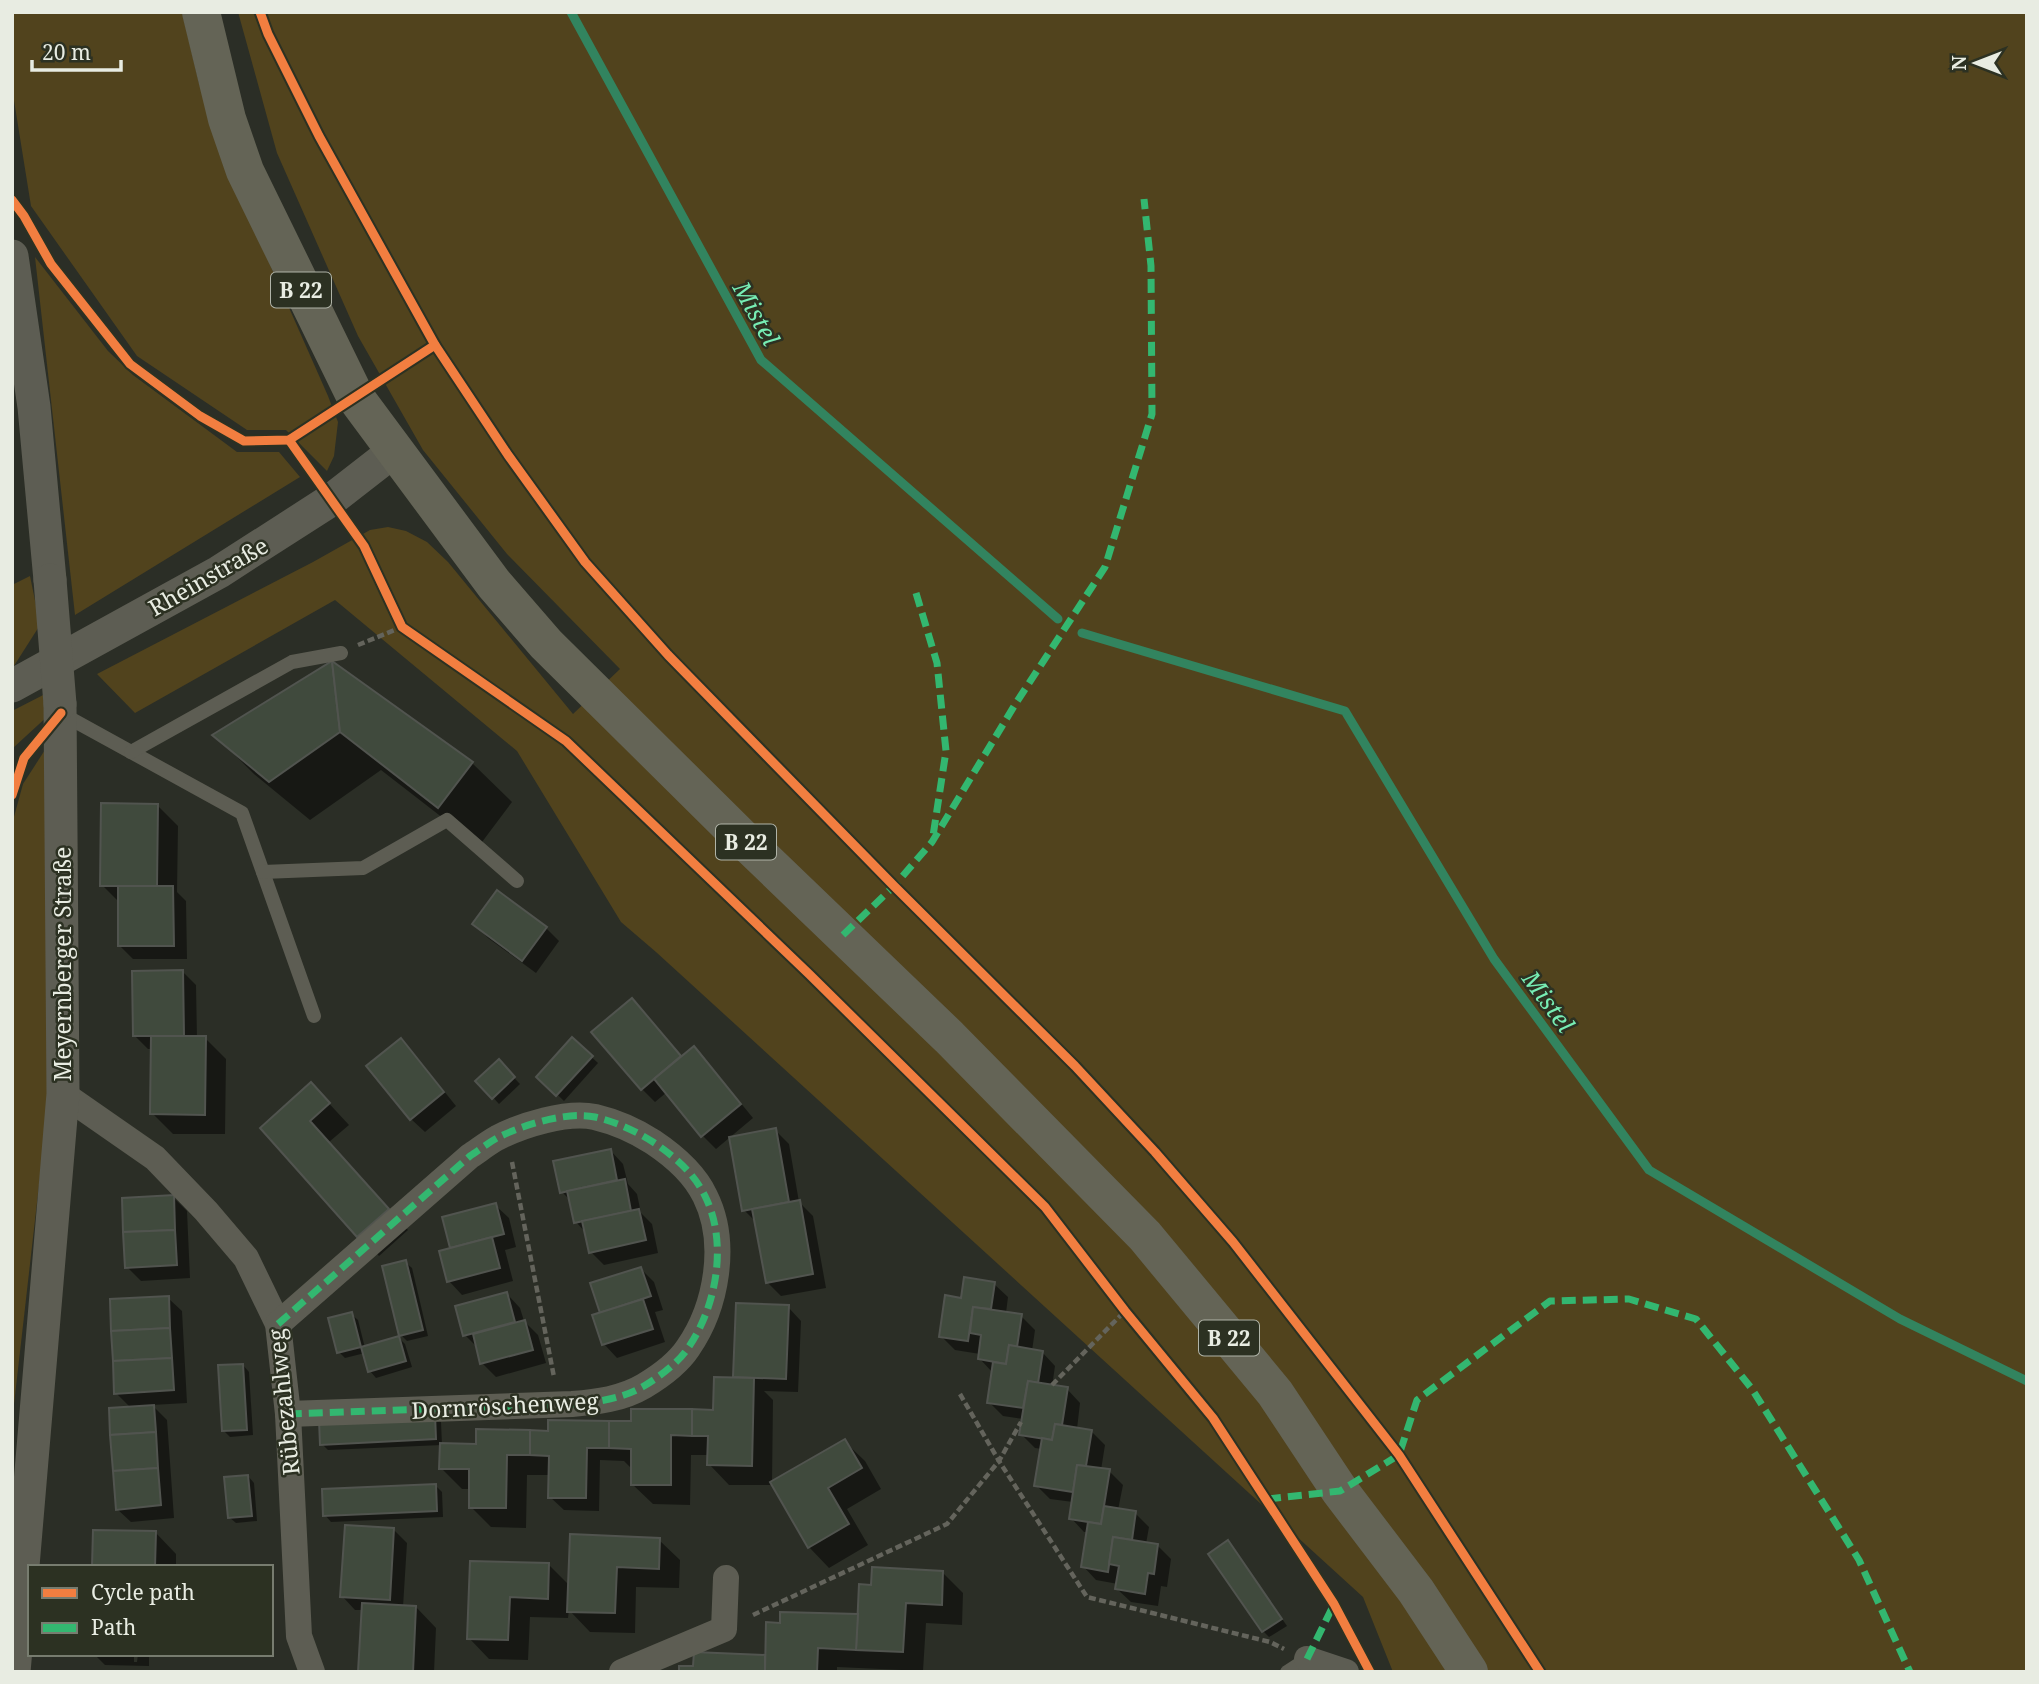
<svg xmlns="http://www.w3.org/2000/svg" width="2039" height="1684" font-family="'Noto Serif',serif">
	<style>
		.green { fill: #51431d }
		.shadow { fill: #0007 }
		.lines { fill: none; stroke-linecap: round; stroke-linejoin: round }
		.stream { stroke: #32845f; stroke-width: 9 }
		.building { fill: #404a3d; stroke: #51544f; stroke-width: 2 }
		.path { stroke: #64645c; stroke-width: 4.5; stroke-dasharray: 7 3.5; stroke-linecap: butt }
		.service { stroke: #5d5d53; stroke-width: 14 }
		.minor { stroke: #5d5d53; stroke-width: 26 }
		.tertiary { stroke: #5d5d53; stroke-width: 33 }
		.primary { stroke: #646456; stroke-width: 38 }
		.tertiary-bridge { stroke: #5d5d53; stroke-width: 33 }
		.quiet { stroke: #33b770; stroke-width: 7; stroke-dasharray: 14 7; stroke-linecap: butt }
		.cycleway-casing { stroke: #2c3122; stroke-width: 13 }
		.cycleway { stroke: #f27e40; stroke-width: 9 }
		.labels { text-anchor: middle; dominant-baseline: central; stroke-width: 5; stroke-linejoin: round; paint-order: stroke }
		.shield { fill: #2c3122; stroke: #b0b4a8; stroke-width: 2 }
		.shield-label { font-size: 21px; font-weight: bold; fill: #e8ece2 }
		.street-label { font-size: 23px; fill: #e8ece2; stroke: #2c3122 }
		.water-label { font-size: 24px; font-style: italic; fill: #77edb4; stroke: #2c3122 }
	</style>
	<rect width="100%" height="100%" fill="#2b2e26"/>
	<!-- green -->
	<g class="green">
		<polygon points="12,12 182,12 199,83 226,165 328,396 338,422 334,456 327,471 286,430 247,430 137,356 31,206 12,88"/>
		<polygon points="238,12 2027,12 2027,1672 1393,1672 1363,1597 656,952 621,922 517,751 335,600 135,713 97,674 313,562 370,530 388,527 406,531 427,542 448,562 573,714 620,669 507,554 423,450 358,336 277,153"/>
		<polygon points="35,257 108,351 133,375 237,452 279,452 300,477 75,615"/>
		<polygon points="30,576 40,625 12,669 12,585"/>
		<polygon points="49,692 50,714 13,748 12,752 12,711"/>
		<polygon points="52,739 49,1097 12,1422 12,824 23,784"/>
	</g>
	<!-- shadow -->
	<g class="shadow">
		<polygon points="332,663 472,763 512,802 479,846 381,770 310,820 254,774 215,735"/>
		<polygon points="157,805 178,826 177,892 186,901 187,959 133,959 120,946 120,903 102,885"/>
		<polygon points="475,924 546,928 559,941 536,973 488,938"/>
		<polygon points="183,972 196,985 197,1038 205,1038 226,1059 225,1134 173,1134 152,1113 153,1049 148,1049 134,1035"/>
		<polygon points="632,1000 682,1057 694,1048 707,1062 753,1118 716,1149 702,1135 667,1092 655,1102 642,1089"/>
		<polygon points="573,1040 598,1063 564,1101 539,1077"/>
		<polygon points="401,1041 414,1054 456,1106 425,1132 411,1119"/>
		<polygon points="499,1062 520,1084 499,1104 478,1081"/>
		<polygon points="311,1084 349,1125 329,1142 408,1230 379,1256 262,1128"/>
		<polygon points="775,1130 789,1144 799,1202 813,1216 826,1288 781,1296 767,1282 756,1222 744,1210"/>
		<polygon points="610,1150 623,1164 628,1184 637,1194 641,1213 652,1224 658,1253 604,1265 591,1252 586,1233 576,1222 571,1201 562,1192"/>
		<polygon points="173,1197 187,1211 190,1278 141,1281 127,1267"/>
		<polygon points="495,1205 509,1218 516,1247 505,1250 513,1281 462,1295 449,1281 452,1249 444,1218"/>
		<polygon points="405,1262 412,1268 428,1336 407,1341 401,1335"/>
		<polygon points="641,1269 654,1282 663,1310 655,1312 665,1342 617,1358 604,1344 602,1314"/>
		<polygon points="994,1284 1008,1297 1006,1313 1021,1316 1035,1330 1032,1351 1042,1352 1055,1366 1052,1387 1067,1389 1080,1403 1077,1429 1091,1431 1105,1445 1101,1470 1109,1471 1123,1485 1118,1510 1135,1513 1149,1527 1146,1544 1157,1545 1171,1559 1167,1587 1161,1586 1158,1606 1131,1602 1117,1589 1118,1584 1096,1580 1083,1566 1088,1532 1084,1532 1071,1518 1073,1502 1050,1499 1036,1485 1042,1449 1035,1448 1021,1434 1023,1419 1003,1416 989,1402 993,1373 980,1359 980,1354 955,1350 941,1336 962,1300"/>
		<polygon points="507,1294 520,1308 524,1321 538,1335 546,1363 496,1377 482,1363 479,1349 465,1335"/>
		<polygon points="168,1298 182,1311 187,1403 152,1405 167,1420 174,1518 131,1522 117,1509 131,1408 116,1393"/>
		<polygon points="788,1307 801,1321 798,1392 764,1391 773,1400 772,1483 844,1441 865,1461 881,1489 847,1509 868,1545 829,1568 809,1547 773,1485 729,1485 709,1464 709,1455 691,1455 690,1505 653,1504 632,1484 631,1468 624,1461 600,1460 599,1511 564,1510 550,1497 550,1475 527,1475 526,1528 491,1527 471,1507 471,1489 462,1489 441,1468 442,1445 328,1450 322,1444 435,1416 441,1422 442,1445 478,1446 550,1433 715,1412 737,1380 734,1376"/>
		<polygon points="351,1314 358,1320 365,1348 399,1338 405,1344 412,1367 376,1378 370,1371 365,1353 345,1358 339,1352"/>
		<polygon points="243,1365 249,1372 253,1435 230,1437 224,1431"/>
		<polygon points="248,1476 254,1483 257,1521 236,1523 229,1517"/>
		<polygon points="436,1486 442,1492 443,1517 331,1522 325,1515"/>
		<polygon points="394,1530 407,1543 403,1607 416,1607 436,1628 434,1672 360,1672 363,1610 355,1610 342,1596"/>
		<polygon points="156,1533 176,1554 176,1567 94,1567"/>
		<polygon points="659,1540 680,1560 679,1588 636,1587 635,1633 590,1632 569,1610 568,1618 530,1617 528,1660 489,1659 469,1638 472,1562 549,1565 570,1586"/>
		<polygon points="1234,1549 1287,1626 1269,1637 1263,1631"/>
		<polygon points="942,1572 963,1593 962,1625 926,1623 923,1671 837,1667 837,1672 680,1672 695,1668 695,1653 767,1657 781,1625 859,1616 873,1587"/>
		<polygon points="94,1654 134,1654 134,1662 137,1662 138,1654 149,1654 149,1666 105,1665"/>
	</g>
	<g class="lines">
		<!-- stream -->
		<g class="stream">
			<polyline points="571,12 761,360 1058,619"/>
			<polyline points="1082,633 1345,711 1494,959 1649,1170 1900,1319 2027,1381"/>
		</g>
	</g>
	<!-- building -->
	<g class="building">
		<polygon points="332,661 340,732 269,782 212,735"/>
		<polygon points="332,661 473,762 438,808 340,732"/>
		<polygon points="101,803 158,804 157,886 100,886"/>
		<polygon points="118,886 173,886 174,946 118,946"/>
		<polygon points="497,890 547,927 522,961 472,924"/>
		<polygon points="183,970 184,1036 133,1036 132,971"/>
		<polygon points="632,998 681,1056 641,1090 591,1032"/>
		<polygon points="151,1036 206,1036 205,1115 150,1114"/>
		<polygon points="572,1037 593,1056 556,1096 536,1077"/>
		<polygon points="401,1038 444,1092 410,1120 366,1066"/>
		<polygon points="694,1046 741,1104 701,1137 654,1079"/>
		<polygon points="499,1059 515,1077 492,1099 475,1081"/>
		<polygon points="311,1082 330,1103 310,1121 389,1209 357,1237 260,1128"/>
		<polygon points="776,1128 789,1202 742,1211 729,1137"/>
		<polygon points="611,1149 617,1180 560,1193 553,1161"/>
		<polygon points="625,1179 631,1211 574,1223 567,1191"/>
		<polygon points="174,1195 175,1230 123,1232 122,1198"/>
		<polygon points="800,1200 813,1274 766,1283 752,1209"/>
		<polygon points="496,1203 504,1234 450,1248 442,1217"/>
		<polygon points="639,1209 646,1240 589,1253 582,1221"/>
		<polygon points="175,1230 177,1265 125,1268 123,1232"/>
		<polygon points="492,1237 500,1268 447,1282 439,1251"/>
		<polygon points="406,1260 423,1330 399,1336 382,1266"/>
		<polygon points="641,1267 651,1296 600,1313 590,1283"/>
		<polygon points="964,1277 995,1282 991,1309 973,1307 968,1341 939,1337 945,1295 961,1298"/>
		<polygon points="507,1292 515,1322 463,1336 455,1306"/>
		<polygon points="169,1296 170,1328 111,1331 110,1299"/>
		<polygon points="643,1299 653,1329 602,1345 592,1315"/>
		<polygon points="736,1303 789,1305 786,1379 733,1377"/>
		<polygon points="973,1307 1022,1314 1017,1347 1009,1345 1006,1364 978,1359 981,1335 970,1333"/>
		<polygon points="352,1312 361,1347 337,1353 328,1318"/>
		<polygon points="525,1320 533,1350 480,1364 473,1334"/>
		<polygon points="170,1328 172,1358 113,1361 111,1331"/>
		<polygon points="399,1336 406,1361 368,1372 361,1347"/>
		<polygon points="1009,1345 1043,1351 1038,1383 1028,1381 1023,1408 987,1403 993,1362 1006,1364"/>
		<polygon points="172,1358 174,1390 114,1394 113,1361"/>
		<polygon points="243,1364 247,1430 222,1431 218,1365"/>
		<polygon points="714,1377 754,1378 752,1466 707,1465 708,1436 692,1436 692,1409 713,1410"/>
		<polygon points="1028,1381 1068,1387 1062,1425 1055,1424 1052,1440 1019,1435"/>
		<polygon points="154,1405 156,1432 110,1435 109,1408"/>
		<polygon points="631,1409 692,1409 692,1436 671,1435 671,1485 631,1485 631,1449 609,1448 609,1421 631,1421"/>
		<polygon points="435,1414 436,1439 320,1445 319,1420"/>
		<polygon points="548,1420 609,1421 609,1448 587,1448 586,1498 548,1498 549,1456 530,1455 530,1430 548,1431"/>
		<polygon points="1055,1424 1092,1430 1086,1466 1077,1465 1073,1492 1034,1486 1042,1438 1052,1440"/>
		<polygon points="476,1429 530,1430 530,1455 507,1455 506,1508 469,1508 469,1469 439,1469 440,1443 476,1444"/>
		<polygon points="156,1432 158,1468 113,1471 110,1435"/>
		<polygon points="845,1439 862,1468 828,1488 849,1524 808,1548 770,1482"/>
		<polygon points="1077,1465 1110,1469 1101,1524 1069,1519"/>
		<polygon points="158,1468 161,1505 116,1510 113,1471"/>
		<polygon points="248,1475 252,1516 228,1518 224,1477"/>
		<polygon points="436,1484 437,1511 323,1516 322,1489"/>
		<polygon points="1104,1506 1136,1511 1132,1540 1113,1537 1108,1572 1081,1567 1088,1522 1101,1524"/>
		<polygon points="345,1525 394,1528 390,1600 340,1597"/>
		<polygon points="93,1530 156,1531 155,1567 92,1567"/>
		<polygon points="570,1534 660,1538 659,1569 617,1567 615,1613 567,1612"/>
		<polygon points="1113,1537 1158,1544 1154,1574 1148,1573 1145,1594 1115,1589 1119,1566 1109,1564"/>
		<polygon points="1228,1540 1282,1619 1262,1632 1208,1554"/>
		<polygon points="470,1561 549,1563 548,1599 510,1597 508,1640 467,1639"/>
		<polygon points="872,1567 943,1571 942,1605 906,1603 903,1652 856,1650 859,1584 871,1585"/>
		<polygon points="362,1603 416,1606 413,1672 358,1672"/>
		<polygon points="780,1612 858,1614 856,1650 818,1648 817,1672 765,1672 766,1622 780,1623"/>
		<polygon points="694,1652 765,1655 765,1672 679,1672 679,1666 693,1666"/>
	</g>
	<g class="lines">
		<!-- path -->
		<g class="path">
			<polyline points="358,645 402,627"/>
			<polyline points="512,1162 554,1377"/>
			<polyline points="1052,1385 1125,1311"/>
			<polyline points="960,1394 999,1461 1087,1597 1270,1642 1284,1649"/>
			<polyline points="753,1615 947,1524 999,1461 1021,1422"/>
		</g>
		<!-- service -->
		<g class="service">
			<polyline points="62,714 242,813 314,1016"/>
			<polyline points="131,752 292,662 341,653"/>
			<polyline points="263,872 363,868 447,820 517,881"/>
			<polyline points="1287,1672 1307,1659"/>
		</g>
		<!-- minor -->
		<g class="minor">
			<polyline points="63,1094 155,1158 206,1211 246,1258 278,1324 288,1414 299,1636 312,1672"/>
			<path d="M278,1324l192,-168c9,-6 18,-13 27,-18 25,-13 70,-27 98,-21 21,5 41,14 58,25 21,14 41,31 52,54 23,46 12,110 -17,152 -10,15 -29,29 -44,38 -22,13 -47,16 -72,18l-284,10"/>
			<polyline points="1307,1659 1346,1672"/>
			<polyline points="622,1672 724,1629 726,1578"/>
		</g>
		<!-- tertiary -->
		<g class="tertiary">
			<polyline points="12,256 34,407 50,580"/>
			<polyline points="12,686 219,572 331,500 394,451"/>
			<polyline points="14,1672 63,1094 60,704"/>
		</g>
		<!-- primary -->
		<polyline class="primary" points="201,12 227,119 245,171 356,398 494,584 546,644 744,840 949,1037 1145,1236 1275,1393 1340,1491 1416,1591 1469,1672"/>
		<!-- tertiary-bridge -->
		<polyline class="tertiary-bridge" points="50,580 60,704"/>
		<!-- quiet -->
		<g class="quiet">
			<polyline points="916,593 937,663 946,751 933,836"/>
			<polyline points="843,935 894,886 932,842 1016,703 1105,567 1152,414 1151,266 1144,199"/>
			<path d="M278,1324l192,-168c9,-6 18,-13 27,-18 25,-13 70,-27 98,-21 21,5 41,14 58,25 21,14 41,31 52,54 23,46 12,110 -17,152 -10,15 -29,29 -44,38 -22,13 -47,16 -72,18l-284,10"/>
			<polyline points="1267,1499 1340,1491 1399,1455 1417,1400 1550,1301 1629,1299 1696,1319 1752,1389 1859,1560 1910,1672"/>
			<polyline points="1307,1659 1334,1604"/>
		</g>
		<defs>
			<g id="cycleway">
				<polyline points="260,12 268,34 319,136 435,345 508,455 585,562 668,655 894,886 1075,1066 1155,1152 1233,1242 1399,1455 1540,1672"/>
				<polyline points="12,200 24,216 51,264 130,364 200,416 244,441 289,440 435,345"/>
				<polyline points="289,440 364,546 402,627 566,741 809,974 1045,1207 1125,1311 1213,1418 1334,1604 1370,1672"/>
				<polyline points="12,795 24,758 61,713"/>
			</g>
		</defs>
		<!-- cycleway casing -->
		<use href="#cycleway" class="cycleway-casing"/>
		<!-- cycleway -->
		<use href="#cycleway" class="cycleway"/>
	</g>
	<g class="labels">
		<!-- shield labels -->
		<g class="shield">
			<rect x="271" y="272.5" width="60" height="35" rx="5"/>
			<rect x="716" y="824.5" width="60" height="35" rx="5"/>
			<rect x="1199" y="1320.5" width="60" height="35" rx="5"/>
		</g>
		<g class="shield-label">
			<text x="301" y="290">B 22</text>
			<text x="746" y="842">B 22</text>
			<text x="1229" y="1338">B 22</text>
		</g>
		<!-- street labels -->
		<g class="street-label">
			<text transform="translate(208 576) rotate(-30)">Rheinstraße</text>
			<text transform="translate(62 964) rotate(-90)">Meyernberger Straße</text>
			<text transform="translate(283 1402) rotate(-96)">Rübezahlweg</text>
			<text transform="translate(505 1405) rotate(-3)">Dornröschenweg</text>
		</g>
		<!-- water labels -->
		<g class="water-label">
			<text transform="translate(757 313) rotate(61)">Mistel</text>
			<text transform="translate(1549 1001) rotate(54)">Mistel</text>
		</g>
	</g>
	<!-- border -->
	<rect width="2039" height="1684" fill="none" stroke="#e8ece2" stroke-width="28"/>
	<!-- legend -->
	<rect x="28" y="1565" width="245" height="91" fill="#2c3122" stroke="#777c6f" stroke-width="2"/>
	<rect x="42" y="1588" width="35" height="10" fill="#f27e40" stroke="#777c6f" stroke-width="2"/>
	<text x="91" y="1600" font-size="21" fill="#e8ece2">Cycle path</text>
	<rect x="42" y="1623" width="35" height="10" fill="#33b770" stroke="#777c6f" stroke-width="2"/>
	<text x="91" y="1635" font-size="21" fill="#e8ece2">Path</text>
	<!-- north arrow -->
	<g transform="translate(1976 63) rotate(270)" stroke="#2c3122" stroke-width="5" paint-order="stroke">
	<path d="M0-5L12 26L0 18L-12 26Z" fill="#e8ece2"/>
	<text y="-10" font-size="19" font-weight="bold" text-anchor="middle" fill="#e8ece2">N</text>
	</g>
	<!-- scale -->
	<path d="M32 60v10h89v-10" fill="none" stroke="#e8ece2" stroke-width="3.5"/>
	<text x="42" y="60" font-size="21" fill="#e8ece2" stroke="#2c3122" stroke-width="5" paint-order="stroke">20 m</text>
</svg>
